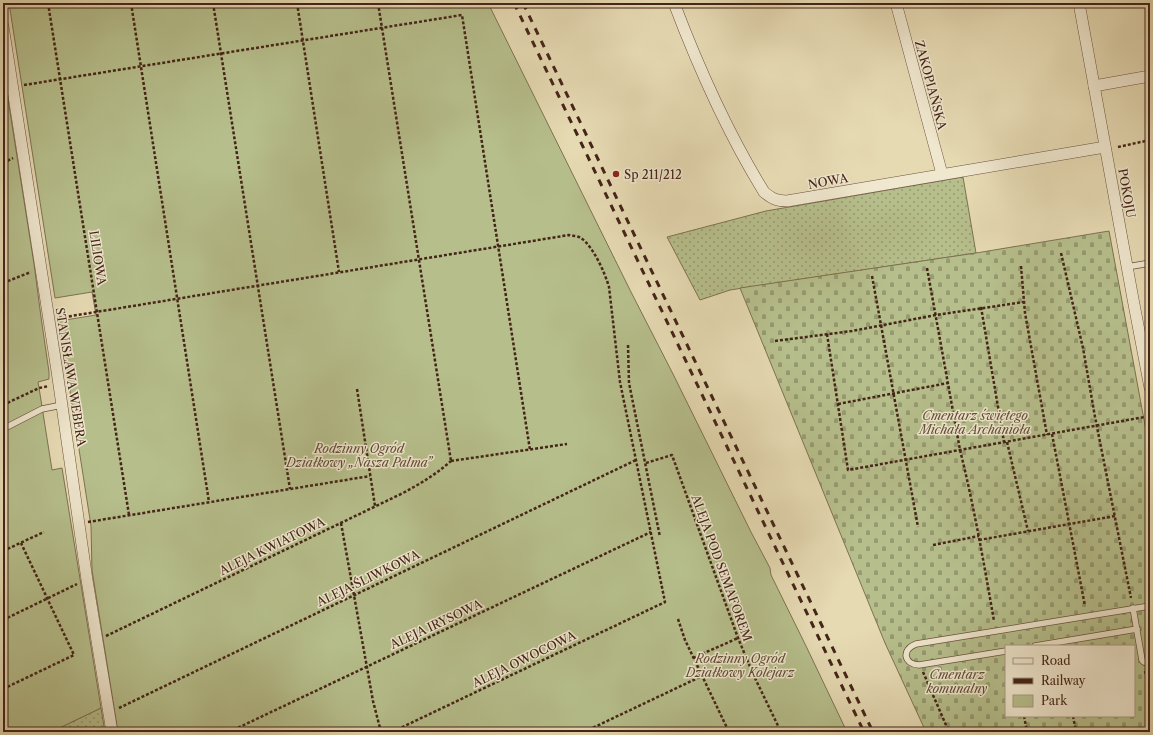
<svg xmlns="http://www.w3.org/2000/svg" width="1153" height="735" font-family="'Libre Caslon Text',serif">
	<style>
		.grass { fill: url(#grass-dots); stroke: #7e7252 }
		.cemetery { fill: url(#cemetery-stones); stroke: #7e7252; fill-rule: evenodd }
		.green { fill: #b6bf8c; stroke: #7e7252 }
		.lines { fill: none; stroke-linecap: round; stroke-linejoin: round }
		.lane-casing { stroke: #6d523f; stroke-width: 7 }
		.street-casing { stroke: #6d523f; stroke-width: 12 }
		.path { stroke: #452418; stroke-width: 2.5; stroke-dasharray: 3 2; stroke-linecap: butt }
		.lane { stroke: #efe7ce; stroke-width: 5.5 }
		.street { stroke: #efe7ce; stroke-width: 11 }
		.rail { stroke: #452418; stroke-width: 3; stroke-dasharray: 7 7; stroke-linecap: butt }
		.poi-dot { fill: #8f2418; stroke: #efe7ce; stroke-width: 1.5 }
		.labels { text-anchor: middle; dominant-baseline: central; stroke-width: 3; stroke-linejoin: round; paint-order: stroke }
		.street-label { font-size: 12px; fill: #452418; stroke: #efe7ce }
		.poi-label { font-size: 12px; fill: #452418; stroke: #efe7ce; text-anchor: start }
		.park-label { font-size: 12px; font-style: italic; fill: #614b35; stroke: #efe7ce }
	</style>
	<defs>
		<pattern id="grass-dots" width="8" height="8" patternUnits="userSpaceOnUse"><rect width="8" height="8" fill="#b6bf8c"/><path d="M2 2h.1M6 6h.1" fill="none" stroke="#969b71" stroke-width="1.8" stroke-linecap="round"/></pattern>
		<pattern id="cemetery-stones" width="16" height="16" patternUnits="userSpaceOnUse"><rect width="16" height="16" fill="#b6bf8c"/><path d="M2 7V4a2 2 0 0 1 4 0v3zM10 15v-3a2 2 0 0 1 4 0v3z" fill="#969b71"/></pattern>
	</defs>
	<rect width="100%" height="100%" fill="#e6dab3"/>
	<filter id="stains"><feTurbulence type="fractalNoise" baseFrequency=".005" numOctaves="4"/><feColorMatrix values="0 0 0 0 .2 0 0 0 0 .09 0 0 0 0 .02 0 0 0 .5 -.17"/></filter>
	<radialGradient id="worn" r=".72"><stop offset=".6" stop-color="#630" stop-opacity="0"/><stop offset="1" stop-color="#630" stop-opacity=".3"/></radialGradient>
	<!-- grass -->
	<g class="grass">
		<polygon points="963,177 976,253 730,290 700,300 667,237 766,211"/>
		<polygon points="101,708 105,732 51,732"/>
	</g>
	<!-- cemetery -->
	<path class="cemetery" d="M1109,231l41,221v280h-224l-41,-89 -145,-355 236,-35zM1006,646h128v70h-128z"/>
	<!-- green -->
	<g class="green">
		<polygon points="9,3 488,3 631,292 673,374 751,532 770,568 771,575 806,646 847,732 118,732 92,570 91,526 59,321 96,315 92,292 55,298"/>
		<polygon points="3,68 34,264 41,317 49,372 49,379 38,382 40,394 52,470 62,468 101,708 51,732 3,732"/>
	</g>
	<g class="lines">
		<defs>
			<g id="lane">
				<polyline points="1127,267 1150,263"/>
				<polyline points="3,429 42,409 62,405"/>
				<path d="M1133,608l9,52c2,3 5,3 8,2"/>
				<polyline points="1035,646 1137,629"/>
				<path d="M1006,651l-87,14c-15,-1 -18,-15 -3,-21l234,-38"/>
			</g>
			<g id="street">
				<path d="M674,3c25,66 53,129 90,189 8,7 13,9 23,9l318,-54"/>
				<polyline points="896,3 942,174"/>
				<polyline points="1079,3 1133,299 1150,388"/>
				<polyline points="3,26 57,371 87,580 112,732"/>
				<polyline points="1094,86 1150,76"/>
			</g>
		</defs>
		<!-- lane casing -->
		<use href="#lane" class="lane-casing"/>
		<!-- street casing -->
		<use href="#street" class="street-casing"/>
		<!-- path -->
		<g class="path">
			<polyline points="48,3 129,515"/>
			<polyline points="131,3 209,502"/>
			<polyline points="213,3 290,489"/>
			<polyline points="297,3 339,272"/>
			<polyline points="378,3 451,461"/>
			<polyline points="24,85 462,15 530,450"/>
			<polyline points="1118,147 1150,140"/>
			<polyline points="3,163 13,158"/>
			<polyline points="1061,253 1083,348 1095,417 1131,598"/>
			<polyline points="1021,266 1025,313 1047,435"/>
			<path d="M927,268l33,182c14,56 24,114 34,171"/>
			<polyline points="872,276 918,527"/>
			<polyline points="3,283 31,272"/>
			<polyline points="981,307 1004,442"/>
			<path d="M59,318l510,-83c4,1 9,1 12,3 12,8 24,35 28,49l11,95 45,220 -273,130"/>
			<polyline points="827,334 848,470 1150,416"/>
			<polyline points="775,341 852,331 936,315 1024,302"/>
			<polyline points="628,345 629,383 660,537"/>
			<polyline points="357,389 375,506"/>
			<polyline points="838,404 948,383"/>
			<polyline points="3,405 39,388 49,386"/>
			<polyline points="1052,434 1085,606"/>
			<polyline points="1007,442 1028,531"/>
			<polyline points="451,461 567,444"/>
			<polyline points="646,463 672,455 738,638 753,674 781,732"/>
			<polyline points="88,522 370,476"/>
			<polyline points="341,523 373,701 381,732"/>
			<polyline points="979,540 1115,516"/>
			<polyline points="933,545 979,536"/>
			<polyline points="3,551 44,532"/>
			<polyline points="678,619 685,640 729,732"/>
			<polyline points="3,620 77,584"/>
			<path d="M106,636l295,-142c19,-10 34,-19 50,-33"/>
			<polyline points="693,658 738,638"/>
			<polyline points="1145,671 1150,697"/>
			<polyline points="923,672 949,732"/>
			<polyline points="3,689 74,655 21,543"/>
			<polyline points="119,708 636,460"/>
			<polyline points="1024,716 1027,732"/>
			<polyline points="1073,716 1076,732"/>
			<polyline points="229,732 651,532"/>
			<polyline points="584,732 702,676"/>
		</g>
		<!-- lane -->
		<use href="#lane" class="lane"/>
		<!-- street -->
		<use href="#street" class="street"/>
		<!-- rail -->
		<g class="rail">
			<polyline points="514,3 864,732"/>
			<polyline points="523,3 873,732"/>
		</g>
	</g>
	<!-- markers -->
	<circle class="poi-dot" cx="616" cy="174" r="4"/>
	<g class="labels">
		<!-- street labels -->
		<g class="street-label">
			<text transform="translate(931 85) rotate(75)">ZAKOPIAŃSKA</text>
			<text transform="translate(828 181) rotate(-10)">NOWA</text>
			<text transform="translate(1127 193) rotate(80)">POKOJU</text>
			<text transform="translate(98 258) rotate(81)">LILIOWA</text>
			<text transform="translate(71 377) rotate(81)">STANISŁAWA WEBERA</text>
			<text transform="translate(272 546) rotate(-26)">ALEJA KWIATOWA</text>
			<text transform="translate(722 568) rotate(70)">ALEJA POD SEMAFOREM</text>
			<text transform="translate(368 578) rotate(-26)">ALEJA ŚLIWKOWA</text>
			<text transform="translate(436 624) rotate(-25)">ALEJA IRYSOWA</text>
			<text transform="translate(524 659) rotate(-26)">ALEJA OWOCOWA</text>
		</g>
		<!-- poi labels -->
		<g class="poi-label">
			<text x="624" y="174">Sp 211/212</text>
		</g>
		<!-- park labels -->
		<g class="park-label">
			<text x="975" y="415">Cmentarz świętego<tspan x="975" dy="14">Michała Archanioła</tspan></text>
			<text x="359" y="448">Rodzinny Ogród<tspan x="359" dy="14">Działkowy „Nasza Palma”</tspan></text>
			<text x="740" y="658">Rodzinny Ogród<tspan x="740" dy="14">Działkowy Kolejarz</tspan></text>
			<text x="957" y="674">Cmentarz<tspan x="957" dy="14">komunalny</tspan></text>
		</g>
	</g>
	<!-- margin -->
	<rect width="1153" height="735" fill="none" stroke="#e6dab3" stroke-width="16"/>
	<rect x="4" y="4" width="1145" height="727" fill="none" stroke="#452418" stroke-width="2"/>
	<rect x="8" y="8" width="1137" height="719" fill="none" stroke="#452418"/>
	<!-- legend -->
	<rect x="1005" y="645" width="130" height="72" fill="#efe7ce" stroke="#ab9985"/>
	<rect x="1013" y="658" width="20" height="6" fill="#efe7ce" stroke="#ab9985"/>
	<text x="1041" y="665" font-size="12" fill="#452418">Road</text>
	<rect x="1013" y="678" width="20" height="6" fill="#452418" stroke="#ab9985"/>
	<text x="1041" y="685" font-size="12" fill="#452418">Railway</text>
	<rect x="1013" y="695" width="20" height="12" fill="#b6bf8c" stroke="#ab9985"/>
	<text x="1041" y="705" font-size="12" fill="#452418">Park</text>
	<rect width="100%" height="100%" filter="url(#stains)"/>
	<rect width="100%" height="100%" fill="url(#worn)"/>
</svg>
